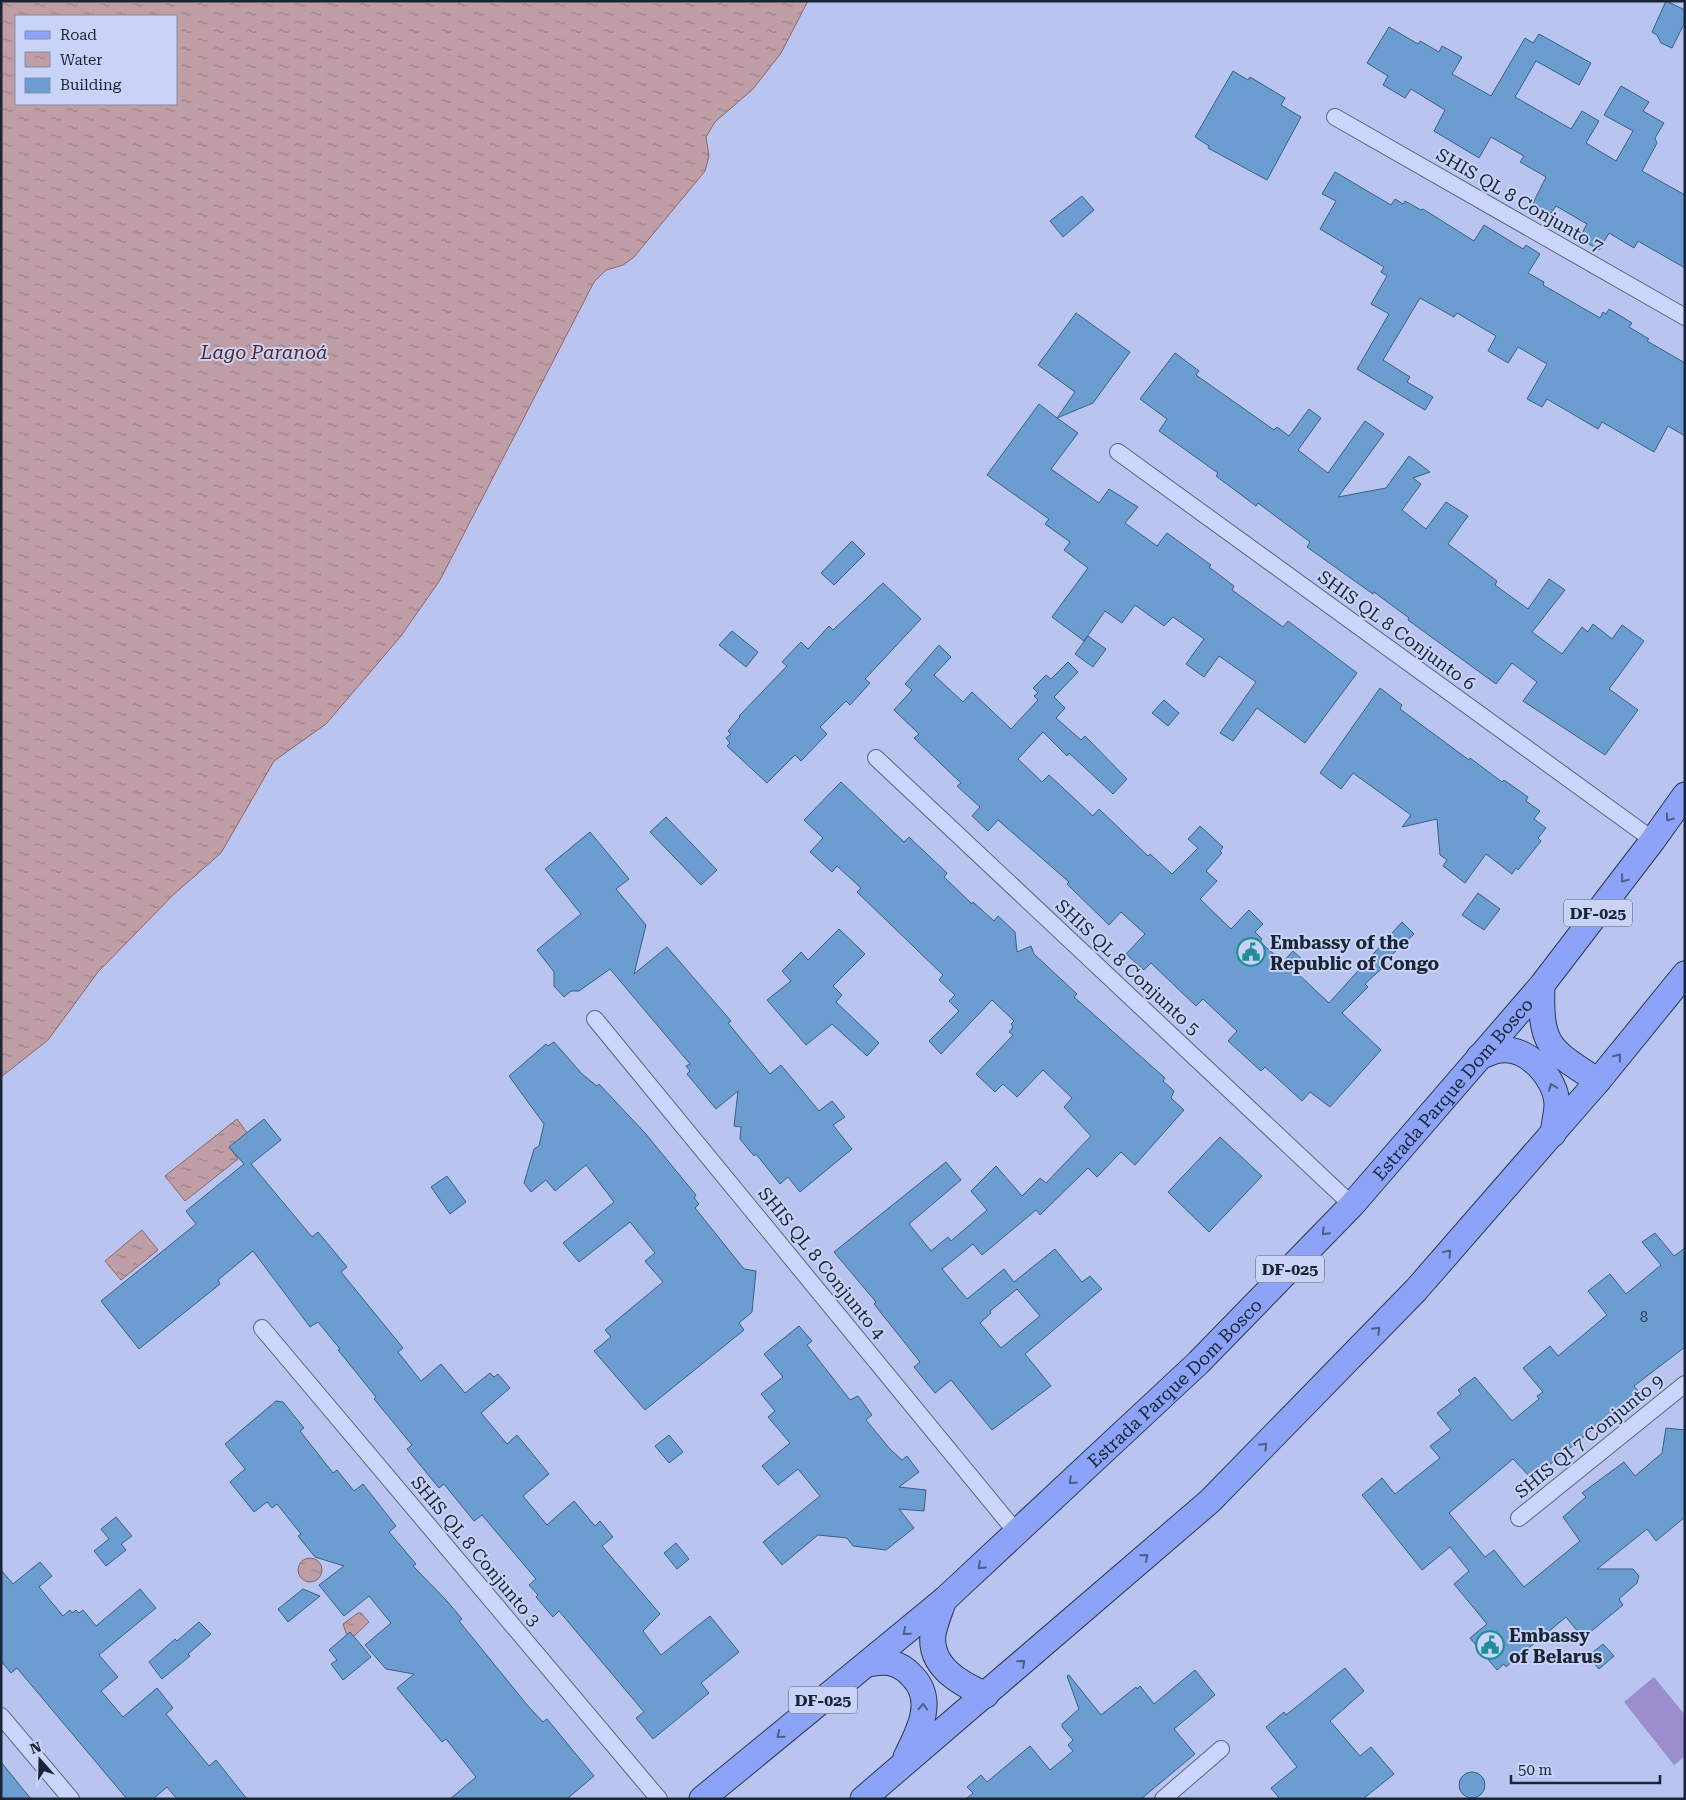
<svg xmlns="http://www.w3.org/2000/svg" width="1686" height="1800" font-family="'Roboto Serif',serif">
	<style>
		.park { fill: #9b8dce }
		.water { fill: url(#water-ripples); stroke: #8d666c; fill-rule: evenodd }
		.building { fill: #6c9dd1; stroke: #386087; fill-rule: evenodd }
		.lines { fill: none; stroke-linecap: round; stroke-linejoin: round }
		.street-casing { stroke: #536687; stroke-width: 18 }
		.primary-casing { stroke: #283b53; stroke-width: 27 }
		.street { stroke: #ccd5fb; stroke-width: 16 }
		.primary { stroke: #8da3f7; stroke-width: 25 }
		.oneway { stroke: #4d5e8c }
		.labels { text-anchor: middle; dominant-baseline: central; stroke-width: 4; stroke-linejoin: round; paint-order: stroke }
		.number-label { font-size: 15px; fill: #2e435c }
		.shield { fill: #c9d2f7; stroke: #4e596f; stroke-width: 1 }
		.shield-label { font-size: 16px; font-weight: bold; fill: #192535 }
		.street-label { font-size: 18px; fill: #192535; stroke: #c9d2f7 }
		.poi-label { font-size: 18px; font-weight: bold; fill: #192535; stroke: #c9d2f7; text-anchor: start }
		.water-label { font-size: 19px; font-style: italic; fill: #552927; stroke: #c9d2f7 }
	</style>
	<defs>
		<pattern id="water-ripples" width="26" height="14" patternUnits="userSpaceOnUse" patternTransform="scale(1.25)"><rect width="26" height="14" fill="#c09ea5"/><path d="M2 4q2-2 4 0t4 0M15 11q2-2 4 0t4 0" fill="none" stroke="#9b8187"/></pattern>
	</defs>
	<rect width="100%" height="100%" fill="#b9c4f0"/>
	<!-- park -->
	<polygon class="park" points="1654,1677 1685,1715 1685,1756 1674,1765 1624,1702"/>
	<!-- water -->
	<g class="water">
		<path d="M1,1h807l-27,52 -28,36 -38,33 -9,15 3,19 -4,15 -71,86 -11,8 -17,5 -12,12 -154,298 -39,56 -75,88 -52,37 -53,92 -48,42 -75,77 -50,68 -47,37zM16,16h160v88h-160z"/>
		<polygon points="237,1119 248,1134 230,1148 238,1159 185,1201 165,1176"/>
		<polygon points="142,1230 158,1250 121,1280 105,1261"/>
		<circle cx="310" cy="1570" r="12"/>
		<polygon points="358,1613 361,1613 369,1622 353,1637 347,1636 343,1624"/>
	</g>
	<!-- building -->
	<g class="building">
		<polygon points="1666,1 1685,10 1685,22 1672,48 1661,43 1657,35 1652,32"/>
		<polygon points="1389,27 1418,44 1420,41 1439,52 1442,46 1462,57 1452,74 1491,96 1525,38 1533,43 1539,34 1591,63 1579,85 1536,61 1515,97 1571,129 1582,111 1599,121 1586,143 1616,161 1633,131 1604,115 1621,86 1649,102 1643,111 1664,123 1655,138 1657,143 1642,171 1685,195 1685,268 1638,241 1634,248 1609,233 1599,250 1579,238 1587,224 1556,206 1551,213 1533,203 1546,177 1520,162 1524,156 1491,137 1479,158 1434,131 1445,110 1411,89 1405,98 1383,85 1388,76 1367,63"/>
		<polygon points="1233,71 1248,80 1250,77 1285,98 1281,105 1301,117 1267,180 1208,148 1209,146 1195,137"/>
		<polygon points="1335,172 1391,205 1395,199 1403,204 1405,201 1421,210 1423,209 1474,241 1484,225 1523,249 1526,245 1540,254 1528,273 1544,282 1543,285 1600,318 1603,312 1606,314 1609,309 1632,323 1629,327 1649,339 1647,341 1685,363 1685,436 1668,426 1654,452 1602,422 1598,429 1547,399 1542,407 1527,399 1547,364 1518,347 1508,363 1488,351 1496,336 1457,313 1454,317 1420,298 1383,360 1410,377 1407,382 1433,397 1425,410 1357,369 1389,314 1371,304 1387,276 1381,272 1384,267 1320,229 1336,201 1322,194"/>
		<polygon points="1082,196 1094,210 1063,237 1050,221"/>
		<polygon points="1076,313 1130,352 1093,403 1057,418 1078,433 1051,469 1099,503 1109,489 1138,507 1125,523 1157,546 1167,533 1211,565 1209,567 1234,586 1232,590 1283,627 1288,621 1357,673 1305,743 1257,708 1233,741 1220,733 1256,682 1219,656 1204,677 1186,664 1204,639 1173,617 1164,626 1135,605 1122,623 1105,611 1084,641 1052,617 1088,568 1064,550 1070,542 1045,524 1049,519 987,475 1039,404 1057,418 1075,392 1038,365"/>
		<polygon points="1175,353 1199,371 1196,375 1274,430 1277,427 1289,436 1309,409 1321,418 1298,450 1328,473 1365,421 1384,434 1338,497 1386,488 1409,456 1430,472 1413,478 1421,484 1402,510 1426,529 1446,502 1468,516 1448,544 1497,581 1495,585 1528,609 1549,579 1565,590 1532,632 1562,654 1582,627 1588,632 1593,624 1612,639 1622,625 1644,641 1609,689 1638,710 1605,755 1523,701 1537,682 1512,663 1496,684 1408,620 1409,618 1374,592 1373,594 1307,547 1310,542 1258,503 1256,506 1216,476 1218,473 1159,431 1167,419 1140,399"/>
		<polygon points="852,541 865,554 834,585 821,573"/>
		<polygon points="883,583 921,619 865,679 870,683 850,705 846,701 820,727 827,734 801,761 795,755 767,783 727,746 730,743 726,738 731,734 728,731 740,717 739,716 787,666 782,662 801,642 808,649 829,626 833,630"/>
		<polygon points="732,631 758,652 746,667 719,645"/>
		<polygon points="1088,636 1106,649 1093,667 1075,654"/>
		<polygon points="939,645 951,657 934,675 963,702 972,692 1011,729 1038,700 1034,696 1038,693 1033,688 1046,675 1051,679 1068,662 1078,672 1054,697 1065,708 1056,718 1081,740 1085,736 1127,779 1113,794 1069,753 1067,756 1043,732 1018,759 1042,782 1049,775 1093,816 1099,809 1148,856 1150,854 1172,874 1198,848 1188,839 1200,826 1223,847 1220,851 1222,853 1206,871 1217,881 1200,899 1231,929 1249,910 1263,924 1255,932 1262,939 1260,942 1283,962 1293,951 1304,961 1295,971 1329,1003 1402,922 1414,934 1379,967 1381,969 1365,984 1368,987 1342,1013 1381,1050 1330,1107 1310,1092 1302,1101 1265,1067 1261,1071 1228,1041 1237,1031 1203,999 1196,1006 1151,963 1144,970 1126,954 1145,934 1121,912 1109,925 1067,884 1069,882 998,820 988,831 972,816 980,807 957,786 961,783 914,738 919,734 894,710 912,690 905,684"/>
		<polygon points="1380,688 1402,705 1400,709 1469,760 1470,758 1502,782 1504,780 1528,797 1526,801 1540,811 1534,819 1546,828 1538,838 1541,841 1518,870 1516,868 1512,874 1486,854 1465,883 1443,866 1447,860 1440,855 1437,819 1402,827 1411,815 1353,773 1341,789 1320,773"/>
		<polygon points="1164,700 1179,713 1168,726 1152,713"/>
		<path d="M841,782l63,60 5,-5 38,36 -3,4 28,27 1,-2 21,19 4,-5 17,16 2,20 14,-6 3,8 43,40 -3,3 91,81 -2,3 11,10 -3,7 13,12 -49,55 -14,-13 -24,25 -9,-9 -48,47 -4,-5 -54,45 -9,-11 -31,25 25,30 37,-30 10,13 41,-33 27,33 8,-6 12,13 -77,65 26,32 -59,44 -41,-50 -16,13 -21,-26 6,-5 -46,-58 2,-2 -42,-50 112,-90 15,18 -52,44 22,27 17,-14 3,4 36,-31 -16,-19 25,-25 26,30 18,-18 6,5 45,-47 -27,-29 8,-9 -29,-28 -26,27 -14,-13 -8,8 -19,-18 37,-39 -4,-3 4,-5 -2,-3 3,-3 -22,-21 -51,54 -12,-13 30,-30 -10,-10 6,-6 -16,-15 4,-5 -86,-83 4,-4 -24,-22 -5,6 -22,-20 13,-14 -19,-18zM1017,1289l23,27 -39,32 -21,-25 11,-10 -1,-2z"/>
		<polygon points="666,817 717,870 701,885 650,832"/>
		<polygon points="590,832 629,879 616,889 646,925 634,974 667,947 731,1021 728,1023 770,1074 781,1065 819,1111 832,1101 845,1117 833,1125 852,1149 800,1192 788,1177 780,1184 756,1154 754,1156 740,1139 741,1127 734,1126 738,1091 716,1109 687,1074 690,1071 686,1066 690,1064 610,969 579,991 571,991 564,997 554,986 554,972 537,950 581,914 545,869"/>
		<polygon points="1478,893 1500,909 1484,930 1462,915"/>
		<polygon points="839,929 865,954 833,986 842,995 836,1002 879,1043 867,1056 832,1024 806,1045 767,1000 791,981 782,971 801,952 808,960"/>
		<polygon points="554,1042 582,1074 597,1086 599,1084 645,1133 696,1195 694,1198 699,1204 695,1208 744,1269 756,1271 752,1312 739,1323 744,1330 645,1410 594,1351 611,1337 605,1330 663,1282 645,1261 655,1253 630,1222 579,1262 563,1243 614,1202 586,1165 555,1191 546,1180 531,1192 524,1183 534,1149 539,1146 544,1124 509,1076 546,1044 548,1046"/>
		<polygon points="264,1119 281,1140 251,1164 312,1237 318,1232 347,1267 341,1272 403,1348 398,1352 421,1381 441,1364 465,1393 490,1373 494,1377 498,1374 510,1388 481,1413 507,1444 517,1435 549,1474 523,1496 547,1525 574,1501 595,1526 600,1521 613,1537 602,1546 660,1614 643,1631 661,1655 710,1616 739,1652 701,1683 709,1693 653,1739 636,1718 644,1712 559,1611 553,1617 536,1597 538,1595 529,1585 536,1579 482,1515 474,1521 444,1484 439,1488 407,1449 412,1445 374,1399 376,1397 338,1350 340,1349 318,1322 310,1327 253,1251 218,1280 220,1284 139,1349 101,1301 196,1224 186,1211 244,1164 229,1147"/>
		<polygon points="1220,1137 1262,1176 1209,1232 1168,1192"/>
		<polygon points="447,1176 466,1202 450,1214 431,1187"/>
		<polygon points="1655,1233 1674,1256 1685,1248 1685,1347 1634,1386 1643,1397 1628,1409 1624,1404 1532,1479 1513,1459 1449,1513 1485,1557 1494,1550 1524,1587 1580,1541 1563,1517 1586,1497 1582,1493 1624,1462 1635,1476 1662,1453 1666,1428 1685,1430 1685,1517 1656,1541 1647,1529 1597,1569 1633,1569 1639,1576 1637,1583 1619,1599 1623,1605 1583,1638 1566,1617 1506,1667 1504,1664 1497,1670 1470,1638 1487,1624 1454,1584 1469,1571 1450,1547 1422,1570 1362,1495 1382,1478 1395,1494 1440,1458 1430,1446 1451,1430 1437,1413 1461,1394 1458,1390 1475,1377 1512,1421 1539,1399 1537,1396 1543,1392 1523,1368 1550,1346 1558,1356 1607,1315 1588,1291 1610,1274 1626,1294 1661,1265 1642,1242"/>
		<polygon points="799,1326 812,1341 807,1345 850,1400 858,1396 872,1415 866,1420 890,1449 902,1460 907,1456 919,1472 899,1487 926,1490 924,1511 899,1509 914,1528 886,1550 853,1546 847,1538 818,1535 782,1565 763,1542 820,1496 798,1469 778,1485 762,1466 790,1443 768,1417 775,1411 761,1394 783,1377 764,1354"/>
		<polygon points="276,1401 283,1402 304,1428 300,1431 333,1473 337,1470 354,1491 363,1484 396,1526 389,1532 416,1564 413,1566 447,1601 462,1619 459,1621 528,1706 543,1722 547,1719 594,1776 567,1799 450,1799 476,1777 446,1739 442,1742 397,1688 414,1674 386,1669 365,1645 391,1623 369,1596 344,1616 319,1585 344,1566 315,1557 298,1536 301,1534 277,1504 272,1508 267,1502 254,1512 230,1482 245,1469 225,1444"/>
		<polygon points="669,1435 683,1452 669,1463 655,1446"/>
		<polygon points="116,1517 132,1536 121,1544 126,1550 106,1566 94,1551 109,1539 101,1529"/>
		<polygon points="676,1543 689,1559 677,1569 664,1553"/>
		<polygon points="40,1562 52,1576 39,1587 63,1616 70,1610 72,1613 76,1610 79,1613 83,1610 96,1626 140,1589 156,1608 99,1655 118,1677 101,1691 123,1717 157,1688 173,1708 166,1714 209,1766 216,1760 247,1799 177,1799 167,1787 153,1799 127,1799 17,1668 11,1673 1,1661 1,1570 13,1584"/>
		<polygon points="303,1589 320,1596 288,1622 278,1609"/>
		<polygon points="199,1622 211,1634 188,1654 190,1656 162,1679 149,1662 175,1639 177,1641"/>
		<polygon points="350,1632 371,1657 343,1680 331,1664 337,1660 329,1650"/>
		<polygon points="1603,1644 1614,1656 1599,1669 1588,1656"/>
		<polygon points="1345,1668 1364,1691 1330,1721 1360,1756 1371,1747 1394,1774 1363,1799 1280,1799 1271,1788 1297,1767 1266,1727 1284,1712 1286,1715"/>
		<polygon points="1195,1670 1215,1695 1174,1729 1195,1754 1141,1799 966,1799 973,1793 967,1787 981,1775 987,1782 1030,1746 1050,1770 1073,1751 1068,1745 1073,1740 1062,1727 1062,1724 1079,1709 1067,1676 1069,1675 1101,1715 1136,1687 1137,1689 1140,1686 1154,1704"/>
		<polygon points="1,1762 31,1799 1,1799"/>
		<circle cx="1472" cy="1785" r="13"/>
	</g>
	<g class="lines">
		<defs>
			<g id="street">
				<polyline points="1335,117 1685,317"/>
				<polyline points="1118,452 1653,840"/>
				<polyline points="876,758 1352,1205"/>
				<polyline points="595,1019 1017,1533"/>
				<polyline points="262,1328 659,1799"/>
				<polyline points="1519,1518 1685,1384"/>
				<polyline points="1,1716 71,1799"/>
				<polyline points="1163,1799 1221,1749"/>
			</g>
			<g id="primary">
				<path d="M1542,985c-2,62 7,64 56,96"/>
				<path d="M1479,1057c7,-2 15,-7 22,-7 27,-3 55,28 56,54 0,9 -3,20 -4,30"/>
				<path d="M944,1600c-4,11 -9,23 -11,34 -4,33 28,50 53,61"/>
				<path d="M867,1664c7,-1 17,-3 24,-1 9,2 16,7 22,14 23,24 5,56 -7,80"/>
				<path id="s1" d="M702,1799l242,-199 254,-237 154,-158 190,-220 111,-145 32,-45"/>
				<polyline points="863,1799 1210,1501 1416,1290 1598,1081 1685,974"/>
			</g>
		</defs>
		<!-- street casing -->
		<use href="#street" class="street-casing"/>
		<!-- primary casing -->
		<use href="#primary" class="primary-casing"/>
		<!-- street -->
		<use href="#street" class="street"/>
		<!-- primary -->
		<use href="#primary" class="primary"/>
	</g>
	<!-- one-way arrows -->
	<defs><path id="oneway-chevron" d="M-2-3.5L2.5 0L-2 3.5" fill="none" stroke-width="1.6" stroke-linecap="round" stroke-linejoin="round" transform="scale(1.25)"/></defs>
	<g class="oneway">
		<use href="#oneway-chevron" transform="translate(1669 818) rotate(125)"/>
		<use href="#oneway-chevron" transform="translate(1624 879) rotate(127)"/>
		<use href="#oneway-chevron" transform="translate(1618 1057) rotate(-51)"/>
		<use href="#oneway-chevron" transform="translate(1552 1087) rotate(-112)"/>
		<use href="#oneway-chevron" transform="translate(1325 1232) rotate(134)"/>
		<use href="#oneway-chevron" transform="translate(1448 1253) rotate(-49)"/>
		<use href="#oneway-chevron" transform="translate(1377 1330) rotate(-46)"/>
		<use href="#oneway-chevron" transform="translate(1264 1446) rotate(-46)"/>
		<use href="#oneway-chevron" transform="translate(1072 1481) rotate(137)"/>
		<use href="#oneway-chevron" transform="translate(1145 1557) rotate(-41)"/>
		<use href="#oneway-chevron" transform="translate(981 1566) rotate(137)"/>
		<use href="#oneway-chevron" transform="translate(906 1632) rotate(140)"/>
		<use href="#oneway-chevron" transform="translate(1022 1663) rotate(-41)"/>
		<use href="#oneway-chevron" transform="translate(923 1707) rotate(-87)"/>
		<use href="#oneway-chevron" transform="translate(780 1735) rotate(141)"/>
	</g>
	<!-- icons -->
	<defs>
		<symbol id="civic-ring" viewBox="-11 -11 22 22"><circle r="9.5" fill="#c9d2f7" stroke="#208e99" stroke-width="1.5"/><path d="M-.6-6.5H3V-4.5H.6V-3L4-1V1h2V6H-6V1h2V-1L-.6-3ZM-1.2 2.5V6h2.4V2.5Z" fill="#208e99"/></symbol>
	</defs>
	<g fill-rule="evenodd">
		<use href="#civic-ring" x="1235" y="936" width="32" height="32"/>
		<use href="#civic-ring" x="1474" y="1629" width="32" height="32"/>
	</g>
	<g class="labels">
		<!-- number labels -->
		<g class="number-label">
			<text x="1644" y="1317">8</text>
		</g>
		<!-- shield labels -->
		<g class="shield">
			<rect x="1564" y="899.5" width="68" height="27" rx="4"/>
			<rect x="1256" y="1255.5" width="68" height="27" rx="4"/>
			<rect x="789" y="1686.5" width="68" height="27" rx="4"/>
		</g>
		<g class="shield-label">
			<text x="1598" y="913">DF-025</text>
			<text x="1290" y="1269">DF-025</text>
			<text x="823" y="1700">DF-025</text>
		</g>
		<!-- street labels -->
		<g class="street-label">
			<text transform="translate(1520 200) rotate(30)">SHIS QL 8 Conjunto 7</text>
			<text transform="translate(1397 630) rotate(36)">SHIS QL 8 Conjunto 6</text>
			<text transform="translate(1128 967) rotate(43)">SHIS QL 8 Conjunto 5</text>
			<text stroke="none"><textPath href="#s1" startOffset="1035">Estrada Parque Dom Bosco</textPath></text>
			<text transform="translate(822 1263) rotate(51)">SHIS QL 8 Conjunto 4</text>
			<text stroke="none"><textPath href="#s1" startOffset="630">Estrada Parque Dom Bosco</textPath></text>
			<text transform="translate(1589 1436) rotate(-39)">SHIS QI 7 Conjunto 9</text>
			<text transform="translate(476 1551) rotate(50)">SHIS QL 8 Conjunto 3</text>
		</g>
		<!-- poi labels -->
		<g class="poi-label">
			<text x="1270" y="942">Embassy of the<tspan x="1270" dy="21">Republic of Congo</tspan></text>
			<text x="1509" y="1635">Embassy<tspan x="1509" dy="21">of Belarus</tspan></text>
		</g>
		<!-- water labels -->
		<g class="water-label">
			<text x="264" y="352">Lago Paranoá</text>
		</g>
	</g>
	<!-- border -->
	<rect width="1686" height="1800" fill="none" stroke="#192535" stroke-width="5"/>
	<!-- legend -->
	<rect x="15" y="15" width="162" height="90" fill="#c9d2f7" stroke="#838da9"/>
	<rect x="25" y="31" width="25" height="8" fill="#8da3f7" stroke="#838da9"/>
	<text x="60" y="40" font-size="15" fill="#192535">Road</text>
	<rect x="25" y="52" width="25" height="15" fill="url(#water-ripples)" stroke="#838da9"/>
	<text x="60" y="65" font-size="15" fill="#192535">Water</text>
	<rect x="25" y="78" width="25" height="15" fill="#6c9dd1" stroke="#838da9"/>
	<text x="60" y="90" font-size="15" fill="#192535">Building</text>
	<!-- north arrow -->
	<g transform="translate(40 1760) rotate(340)" stroke="#c9d2f7" stroke-width="4" paint-order="stroke">
	<path d="M0-4L9 19L0 12L-9 19Z" fill="#192535"/>
	<text y="-8" font-size="14" font-weight="bold" text-anchor="middle" fill="#192535">N</text>
	</g>
	<!-- scale -->
	<path d="M1511 1775v8h149v-8" fill="none" stroke="#192535" stroke-width="2.5"/>
	<text x="1518" y="1775" font-size="15" fill="#192535" stroke="#c9d2f7" stroke-width="4" paint-order="stroke">50 m</text>
</svg>
